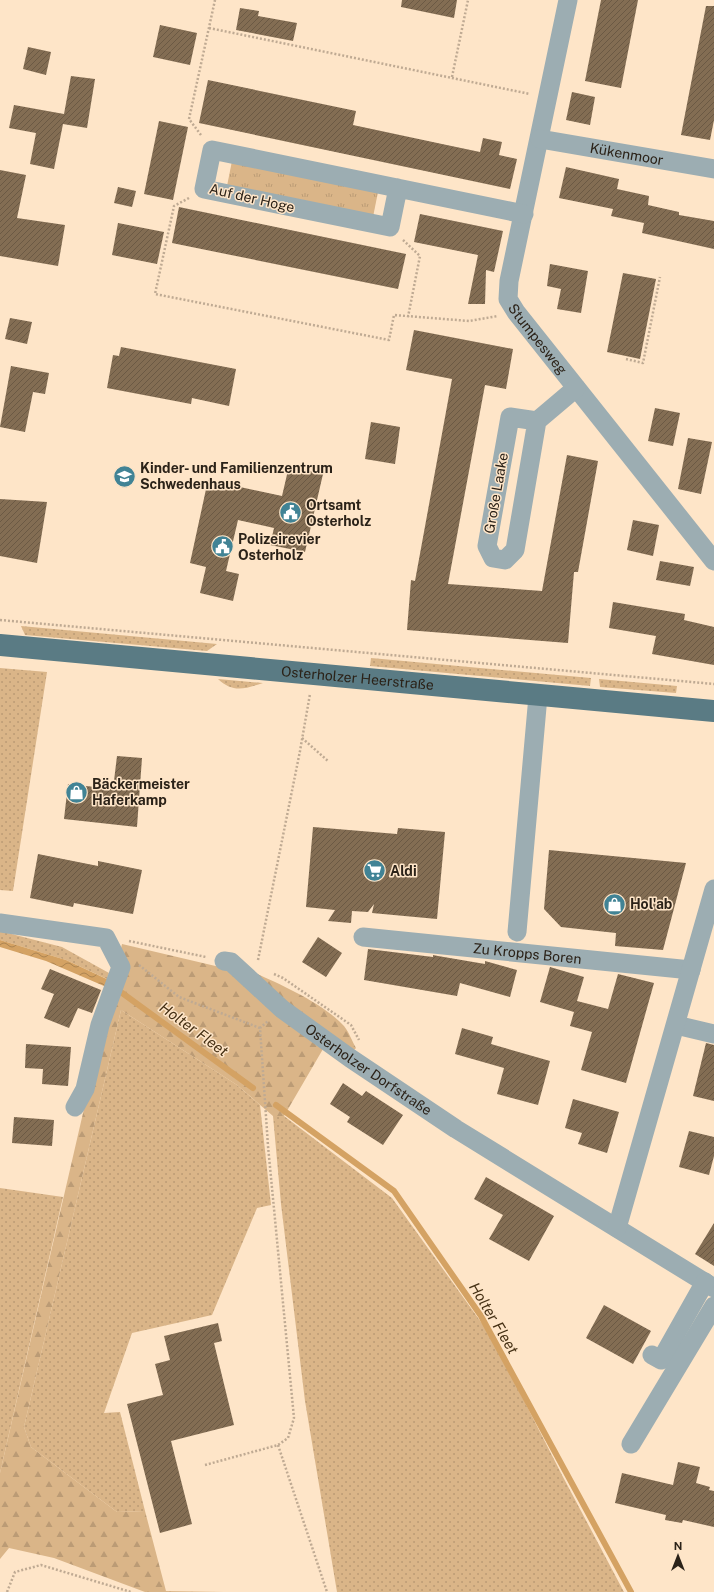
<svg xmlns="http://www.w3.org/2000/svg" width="714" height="1592" font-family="'Public Sans',sans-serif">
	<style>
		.grass { fill: url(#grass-dots) }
		.forest { fill: url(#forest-firs) }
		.park { fill: url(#park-tufts) }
		.water { fill: url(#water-waves) }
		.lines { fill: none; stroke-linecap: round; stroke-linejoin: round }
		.stream { stroke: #d4a263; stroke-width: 6 }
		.building { fill: url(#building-hatch) }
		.path { stroke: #bfaa93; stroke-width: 2.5; stroke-dasharray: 2 2; stroke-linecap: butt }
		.minor { stroke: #9cadb2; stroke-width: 19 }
		.major { stroke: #5a7b84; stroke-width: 22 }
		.labels { text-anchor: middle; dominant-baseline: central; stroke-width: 3; stroke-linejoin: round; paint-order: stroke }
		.street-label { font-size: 14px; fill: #2b2218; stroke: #fee5c8 }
		.poi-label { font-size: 14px; font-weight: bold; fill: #2b2218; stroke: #fee5c8; text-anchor: start }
		.water-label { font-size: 15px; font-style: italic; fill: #453014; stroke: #fee5c8 }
	</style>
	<defs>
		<pattern id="grass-dots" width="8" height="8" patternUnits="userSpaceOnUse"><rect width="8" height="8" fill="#dab588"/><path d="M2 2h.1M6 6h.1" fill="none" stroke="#bb9b75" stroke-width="1.8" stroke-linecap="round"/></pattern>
		<pattern id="forest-firs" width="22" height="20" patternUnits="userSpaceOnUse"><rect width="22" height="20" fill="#dab588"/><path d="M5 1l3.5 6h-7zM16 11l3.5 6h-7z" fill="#bb9b75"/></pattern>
		<pattern id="park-tufts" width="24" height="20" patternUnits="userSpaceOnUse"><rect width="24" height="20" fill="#dab588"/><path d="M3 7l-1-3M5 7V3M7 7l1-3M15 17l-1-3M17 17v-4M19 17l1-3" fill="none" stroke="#bb9b75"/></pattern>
		<pattern id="water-waves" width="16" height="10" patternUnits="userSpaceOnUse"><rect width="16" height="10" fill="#d4a263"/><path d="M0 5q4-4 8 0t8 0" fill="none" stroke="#ac8451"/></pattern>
		<pattern id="building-hatch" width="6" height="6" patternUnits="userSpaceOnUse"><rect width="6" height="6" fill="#836d53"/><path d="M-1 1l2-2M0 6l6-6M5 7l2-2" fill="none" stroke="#6b5944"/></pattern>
	</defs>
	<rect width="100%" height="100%" fill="#fee5c8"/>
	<!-- grass -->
	<g class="grass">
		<polygon points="21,626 217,644 207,651 25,635"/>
		<polygon points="371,658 591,678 590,686 370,666"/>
		<polygon points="0,668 47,672 13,891 0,890"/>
		<path d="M218,679l45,4c-19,6 -30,10 -45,-4z"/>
		<polygon points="599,679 677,686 676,693 600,687"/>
		<polygon points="0,931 62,947 109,973 107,979 66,960 0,940"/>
		<polygon points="121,1010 237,1085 260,1105 271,1205 257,1208 212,1315 132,1333 104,1413 120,1412 145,1511 117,1512 31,1447 24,1427"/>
		<polygon points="273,1116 284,1116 392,1198 491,1336 563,1477 624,1592 337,1592 305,1401 281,1204"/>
		<polygon points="0,1188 63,1197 0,1473"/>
	</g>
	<!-- forest -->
	<g class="forest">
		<polygon points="122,944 224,968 323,1049 284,1116 273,1116 237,1085 121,1010 24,1427 31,1447 117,1512 145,1511 166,1591 224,1592 145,1592 54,1558 9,1548 0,1559 0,1473"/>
		<path d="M255,973c27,12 69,31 89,53 5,6 8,15 12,22l-3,3 -104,-76z"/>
	</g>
	<!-- park -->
	<polygon class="park" points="232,161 378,192 373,217 227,186"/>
	<!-- water -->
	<polygon class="water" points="0,940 66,960 113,982 111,989 46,961 0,947"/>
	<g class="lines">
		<!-- stream -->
		<g class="stream">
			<polyline points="118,990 253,1088"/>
			<polyline points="276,1105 394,1191 481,1316 631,1592"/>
		</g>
	</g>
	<!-- building -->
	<g class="building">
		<polygon points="402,0 457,0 454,18 401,7"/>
		<polygon points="601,0 638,0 621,88 585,81"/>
		<polygon points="706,6 714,6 714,120 710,140 681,135"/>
		<polygon points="240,8 259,11 258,16 297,23 293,41 236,30"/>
		<polygon points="160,25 197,33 190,65 153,57"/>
		<polygon points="28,47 51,52 46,75 23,69"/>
		<polygon points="71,76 95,79 87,128 63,124 54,169 30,164 36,133 9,128 14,105 64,114"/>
		<polygon points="208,80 356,111 353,125 442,144 480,152 483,138 502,142 499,155 517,159 510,189 199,123"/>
		<polygon points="572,92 595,97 590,125 566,120"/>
		<polygon points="159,121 188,127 173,200 144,194"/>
		<polygon points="566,167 619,179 617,189 649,196 648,205 679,212 679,215 714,221 714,249 642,233 644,223 611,216 613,209 559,198"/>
		<polygon points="0,170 26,175 17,218 65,225 58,266 0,256"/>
		<polygon points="118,187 136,191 132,207 114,203"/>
		<polygon points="179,207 406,254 398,289 172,243"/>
		<polygon points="420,214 503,231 494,272 486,270 485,304 468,304 478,255 414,242"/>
		<polygon points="118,223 164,232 157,264 112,255"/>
		<polygon points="550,264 588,271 581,313 557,309 561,289 547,286"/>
		<polygon points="623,273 656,279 640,359 607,352"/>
		<polygon points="10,318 32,322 27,344 5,339"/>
		<polygon points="414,330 513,349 506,389 485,385 448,584 542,591 567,455 598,461 578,572 574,572 568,643 407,630 411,580 415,581 452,379 406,370"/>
		<polygon points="121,347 236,369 229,406 192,398 191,404 107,388 113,355 119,356"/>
		<polygon points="11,366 49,373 45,394 33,392 25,432 0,427"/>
		<polygon points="655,408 680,413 673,446 648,441"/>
		<polygon points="371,422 400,427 395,464 365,459"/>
		<polygon points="688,438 712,442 701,494 678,489"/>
		<polygon points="289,466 323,474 305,552 270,545 274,528 238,520 226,571 239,574 233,601 200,593 206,567 190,563 208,480 282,496"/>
		<polygon points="0,499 47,502 37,563 0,556"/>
		<polygon points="633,520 659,525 653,556 627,550"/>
		<polygon points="660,561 694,567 690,586 656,580"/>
		<polygon points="613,602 685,614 684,620 714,627 714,665 652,654 656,636 609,628"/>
		<polygon points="117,756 142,758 137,827 64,819 68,784 113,789"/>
		<polygon points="313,827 397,834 398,828 445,832 437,919 372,913 374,904 368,912 352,911 351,923 328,921 335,910 306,907"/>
		<polygon points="549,850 686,863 663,950 615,946 616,933 561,927 544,909"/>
		<polygon points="38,854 98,866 98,861 142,870 133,914 74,903 73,907 30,898"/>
		<polygon points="318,937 342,953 326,977 302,962"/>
		<polygon points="368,949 433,957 433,955 438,956 485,964 485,961 517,970 510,997 460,983 457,996 364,980"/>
		<polygon points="550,967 584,977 577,1001 608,1009 618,974 654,983 626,1083 581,1070 592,1032 570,1026 574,1012 540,1002"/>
		<polygon points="50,969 101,990 92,1013 78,1008 69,1028 44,1018 54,994 41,989"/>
		<polygon points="462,1028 493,1037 491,1044 550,1061 538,1105 497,1094 504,1068 455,1054"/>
		<polygon points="706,1043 714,1045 714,1101 693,1096"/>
		<polygon points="26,1044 71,1047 68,1086 42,1084 43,1069 25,1068"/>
		<polygon points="343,1083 362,1096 366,1091 403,1115 383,1145 347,1122 350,1117 330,1104"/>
		<polygon points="573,1099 619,1112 607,1153 578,1144 582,1133 565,1128"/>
		<polygon points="14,1117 54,1120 52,1146 12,1143"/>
		<polygon points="689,1131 714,1137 714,1156 709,1175 679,1167"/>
		<polygon points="486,1177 554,1216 529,1261 489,1239 503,1215 474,1199"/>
		<polygon points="714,1223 714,1266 695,1254"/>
		<polygon points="604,1305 651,1331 633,1364 586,1338"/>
		<polygon points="218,1323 222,1341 214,1343 234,1425 171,1441 192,1524 160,1533 127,1404 163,1395 155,1364 170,1360 164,1336"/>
		<polygon points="678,1462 700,1467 696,1483 710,1487 709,1490 714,1491 714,1527 683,1520 682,1523 665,1520 666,1515 615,1503 622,1473 673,1485"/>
	</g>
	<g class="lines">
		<!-- path -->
		<g class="path">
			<polyline points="209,28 530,94"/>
			<polyline points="452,77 468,0"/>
			<polyline points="201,135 189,119 215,0"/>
			<polyline points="189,198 174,206 155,294 389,340 394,315 469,321 498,316"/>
			<polyline points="403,240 420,256 408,317"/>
			<polyline points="626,359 643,363 660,277"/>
			<polyline points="0,620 714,684"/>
			<polyline points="302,738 328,761"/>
			<polyline points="129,941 206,957"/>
			<polyline points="258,960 300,751 310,694"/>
			<polyline points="139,965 179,997 260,1028"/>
			<polyline points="274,974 283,978 351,1025 359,1040"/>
			<polyline points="278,1445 327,1592"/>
			<polyline points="205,1465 278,1445 288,1438 294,1418 268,1146 260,1028 268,1021"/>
			<polyline points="7,1592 15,1572 41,1565 131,1592"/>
		</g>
		<!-- minor -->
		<g class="minor">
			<path id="s1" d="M568,0l-59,281 -1,18 8,13 198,249"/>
			<path id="s2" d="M540,139l174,30"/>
			<polyline points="398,188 390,227 204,189 212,150 524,214"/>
			<polyline points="537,421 510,417 487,546 493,558 505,560 515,550 537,421 576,388"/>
			<polyline points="0,923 106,938 121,967 100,1025 85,1089 75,1107"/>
			<polyline points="517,932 538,696"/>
			<path id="s3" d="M363,937l328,33"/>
			<path id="s4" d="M224,961l7,1 51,47 68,49 106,71 258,159"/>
			<polyline points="676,1025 714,1034"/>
			<polyline points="617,1228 714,889"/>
			<polyline points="652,1355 661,1360 705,1282"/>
			<polyline points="631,1444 714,1306"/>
		</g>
		<!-- major -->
		<path class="major" id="s5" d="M0,645l714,66"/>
	</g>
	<!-- icons -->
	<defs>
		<symbol id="school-disc" viewBox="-11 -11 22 22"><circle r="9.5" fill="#418395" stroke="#fee5c8"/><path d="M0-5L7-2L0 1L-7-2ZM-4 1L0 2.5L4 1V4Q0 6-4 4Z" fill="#fff"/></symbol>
		<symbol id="civic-disc" viewBox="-11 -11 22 22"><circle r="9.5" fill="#418395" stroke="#fee5c8"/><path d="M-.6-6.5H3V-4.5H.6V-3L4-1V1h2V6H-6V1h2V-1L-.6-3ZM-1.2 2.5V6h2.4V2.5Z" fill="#fff"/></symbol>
		<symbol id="shop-disc" viewBox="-11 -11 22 22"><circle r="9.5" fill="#418395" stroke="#fee5c8"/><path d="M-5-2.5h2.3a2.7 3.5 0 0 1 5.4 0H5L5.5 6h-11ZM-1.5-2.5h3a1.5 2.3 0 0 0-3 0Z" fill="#fff"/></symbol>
		<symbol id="supermarket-disc" viewBox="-11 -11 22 22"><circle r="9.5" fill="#418395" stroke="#fee5c8"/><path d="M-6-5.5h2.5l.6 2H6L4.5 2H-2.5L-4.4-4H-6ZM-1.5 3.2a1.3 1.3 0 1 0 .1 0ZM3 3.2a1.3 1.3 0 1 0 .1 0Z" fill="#fff"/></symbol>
	</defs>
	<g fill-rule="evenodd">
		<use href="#school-disc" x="112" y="464" width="25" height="25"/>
		<use href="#civic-disc" x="278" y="500" width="25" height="25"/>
		<use href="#civic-disc" x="210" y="534" width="25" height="25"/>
		<use href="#shop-disc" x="64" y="780" width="25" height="25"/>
		<use href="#supermarket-disc" x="362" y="858" width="25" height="25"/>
		<use href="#shop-disc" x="602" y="892" width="25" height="25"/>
	</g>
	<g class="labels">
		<!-- street labels -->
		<g class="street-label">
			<text stroke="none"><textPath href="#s2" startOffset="88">Kükenmoor</textPath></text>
			<text transform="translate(252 198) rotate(13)">Auf der Hoge</text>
			<text stroke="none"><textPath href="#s1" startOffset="355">Stumpesweg</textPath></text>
			<text transform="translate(496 493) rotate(-80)">Große Laake</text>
			<text stroke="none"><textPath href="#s5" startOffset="359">Osterholzer Heerstraße</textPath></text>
			<text stroke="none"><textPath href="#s3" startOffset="165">Zu Kropps Boren</textPath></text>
			<text stroke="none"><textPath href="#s4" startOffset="182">Osterholzer Dorfstraße</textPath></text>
		</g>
		<!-- poi labels -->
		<g class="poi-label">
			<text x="140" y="468">Kinder- und Familienzentrum<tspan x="140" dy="16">Schwedenhaus</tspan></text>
			<text x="306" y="505">Ortsamt<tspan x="306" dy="16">Osterholz</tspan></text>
			<text x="238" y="539">Polizeirevier<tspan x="238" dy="16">Osterholz</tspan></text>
			<text x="92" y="784">Bäckermeister<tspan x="92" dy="16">Haferkamp</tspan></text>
			<text x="390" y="871">Aldi</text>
			<text x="630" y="904">Hol'ab</text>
		</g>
		<!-- water labels -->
		<g class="water-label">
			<text transform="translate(194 1029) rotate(36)">Holter Fleet</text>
			<text transform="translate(494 1318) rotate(59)">Holter Fleet</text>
		</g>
	</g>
	<!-- north arrow -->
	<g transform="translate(678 1556)" stroke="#fee5c8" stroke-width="3" paint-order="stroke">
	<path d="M0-3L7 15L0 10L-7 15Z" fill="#2b2218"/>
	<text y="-6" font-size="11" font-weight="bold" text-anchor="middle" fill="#2b2218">N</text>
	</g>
</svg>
